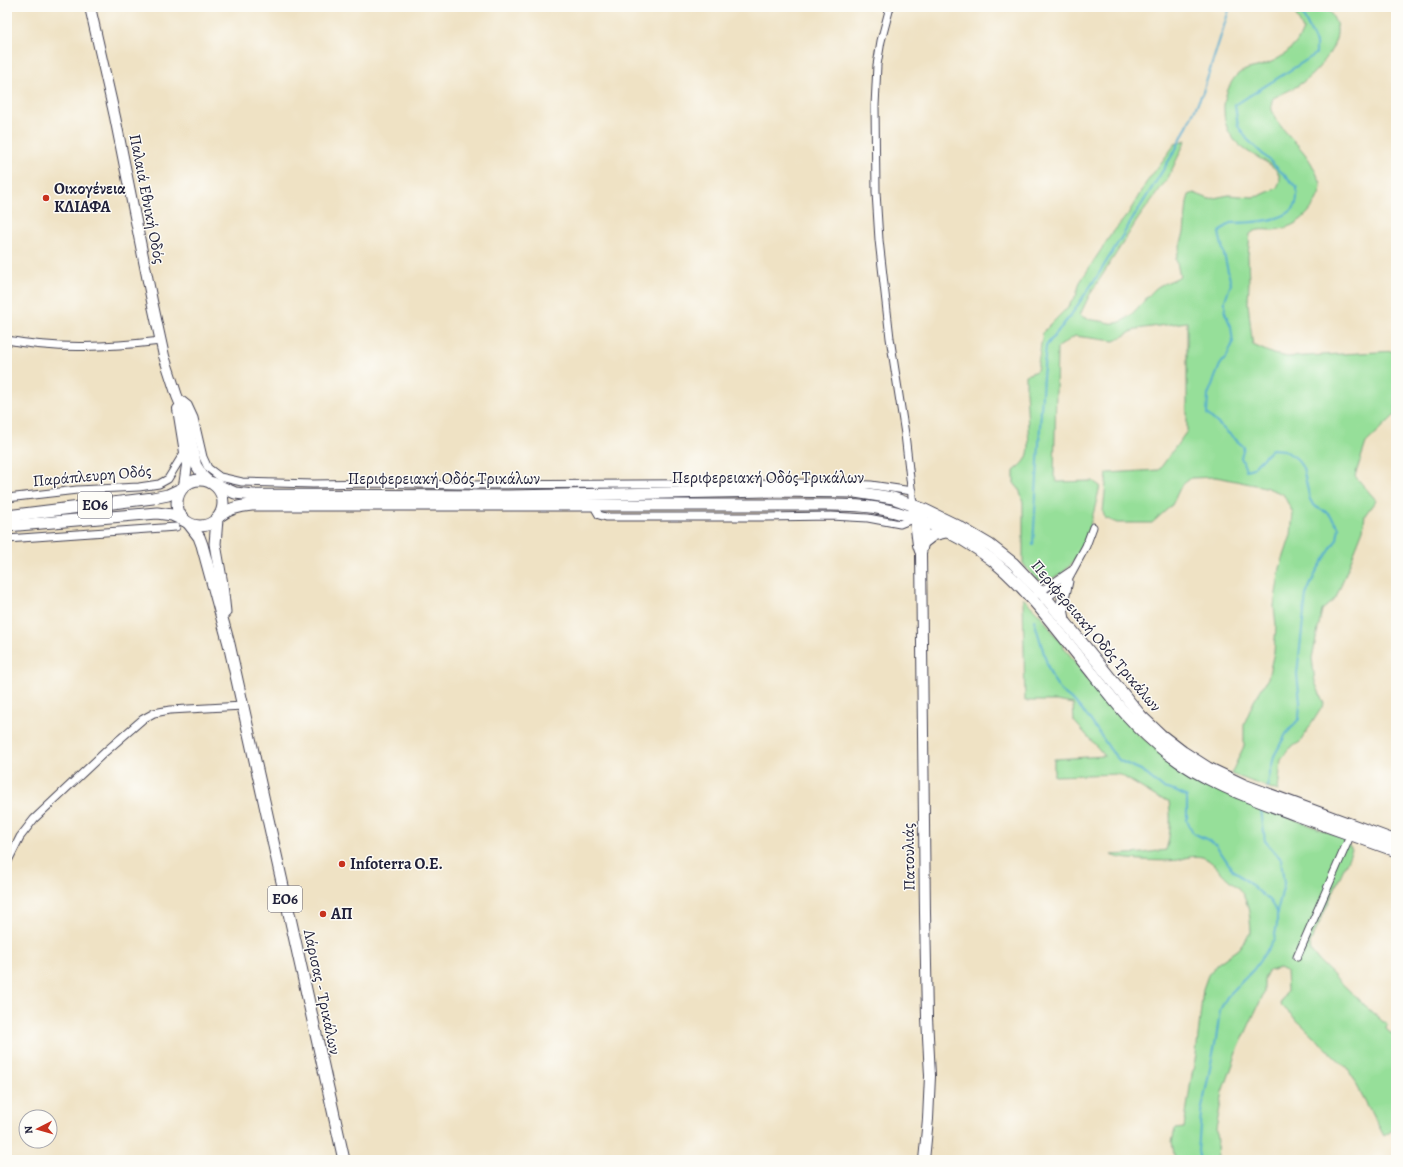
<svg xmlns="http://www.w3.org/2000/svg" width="1403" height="1167" font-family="Alegreya,serif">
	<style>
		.green { fill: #96df99; stroke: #5c806a }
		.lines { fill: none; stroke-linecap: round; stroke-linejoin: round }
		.stream { stroke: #52acd0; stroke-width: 2 }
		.street-casing { stroke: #413f50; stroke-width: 9 }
		.secondary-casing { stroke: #413f50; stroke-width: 12 }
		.primary-casing { stroke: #413f50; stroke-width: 13 }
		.street { stroke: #fff; stroke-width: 7 }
		.secondary { stroke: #fff; stroke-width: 10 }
		.primary { stroke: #fff; stroke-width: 11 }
		.poi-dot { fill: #c8321e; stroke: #fdfcf7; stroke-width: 1.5 }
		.labels { text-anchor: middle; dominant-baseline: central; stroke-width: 3; stroke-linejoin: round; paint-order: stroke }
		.shield { fill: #fdfcf7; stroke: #646373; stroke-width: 1 }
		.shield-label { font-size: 15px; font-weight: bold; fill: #22223b }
		.poi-label { font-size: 16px; font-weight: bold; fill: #22223b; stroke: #fdfcf7; text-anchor: start }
		.street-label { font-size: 16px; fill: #22223b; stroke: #fdfcf7 }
	</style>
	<rect width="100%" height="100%" fill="#fdfcf7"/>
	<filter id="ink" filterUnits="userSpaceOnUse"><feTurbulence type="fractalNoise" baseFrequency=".025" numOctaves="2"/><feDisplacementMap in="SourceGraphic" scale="8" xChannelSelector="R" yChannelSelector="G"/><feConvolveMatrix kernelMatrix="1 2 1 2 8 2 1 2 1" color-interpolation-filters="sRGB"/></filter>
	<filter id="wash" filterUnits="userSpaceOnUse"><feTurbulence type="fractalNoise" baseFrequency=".012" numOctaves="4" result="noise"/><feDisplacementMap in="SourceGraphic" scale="16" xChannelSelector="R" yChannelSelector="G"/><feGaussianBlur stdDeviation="0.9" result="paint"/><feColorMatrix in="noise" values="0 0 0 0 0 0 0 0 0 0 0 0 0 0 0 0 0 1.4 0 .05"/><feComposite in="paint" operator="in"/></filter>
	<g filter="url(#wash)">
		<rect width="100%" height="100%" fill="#efe2c4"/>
		<!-- green -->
		<g class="green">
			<path d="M1292,7h35c4,7 10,15 10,22 2,18 -21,44 -34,53 -9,7 -20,11 -30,16 -8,18 18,38 28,51 7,8 12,16 16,26 2,3 4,7 4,11 0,6 -4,12 -6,17 -9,16 -24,26 -42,27 -9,0 -16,-2 -23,4l-2,22 1,27 -1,20 4,36 1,6 20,9 15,3 108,-6v63l-30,29 -11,33 21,24 -11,15 -2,15 -27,68 -14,12 -10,48 3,24 9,22 -24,38 -11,7 -8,11 -3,31 -47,-17 13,-28v-22l10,-23 14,-23 6,-26 2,-26 -2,-20 6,-38 11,-33 2,-22 -10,-19 -18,-7 -49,-10 -25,1 -10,8 -9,19 -20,18h-35l-12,-5 -2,-6 4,-39 52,-3 28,-39v-109l-50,7 -23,12 -39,-5 -18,12 -3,128 3,6 36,-1 7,5c-7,28 -17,84 -50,93 -4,1 -8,2 -12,0 -6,-3 -11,-10 -15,-16v-61l-4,-13 -5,-6v-12c10,-8 14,-11 15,-24l-3,-57v-15l8,-3 3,-2 6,-38 23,-23 10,-13 4,-14 4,-6 26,-40 18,-22 18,-31 29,-39 11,-4 -18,38 -30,41 -49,77 -9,19c7,5 13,5 21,6 5,1 10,3 15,2 13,-1 30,-26 39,-34 8,-7 17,-7 25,-13l-4,-17 8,-26 3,-31 2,-7 5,-2 15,6 20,-4 23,2 7,-1 18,-8c1,-3 3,-6 3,-9 -2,-24 -58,-21 -56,-72 0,-10 6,-26 14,-33 7,-5 15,-6 23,-8 19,-6 35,-17 42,-36z"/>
			<path d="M1023,598l18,18 48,65 51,55 62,46 33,16 43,15 65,25 9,12 -42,94 1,7 8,10 47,46 21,18 -1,4 10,9v90l-12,8 -36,-67 -68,-65 7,-14 -1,-19 -6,-3 -12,3 -4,8v14l-25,54 -16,45 -7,37 2,31h-43l-3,-18 3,-13 9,-1 7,-48 5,-25 7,-66 5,-14 9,-11 21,-15 13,-17c-1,-15 -2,-31 -12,-43 -3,-4 -8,-7 -11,-10 -8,-7 -16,-19 -26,-22 -9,-2 -16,1 -24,3 -9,2 -60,0 -67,-5l32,-2 23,-3c5,-17 5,-32 3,-49l-11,-3 -39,-24 -65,2v-17l51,-3 -31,-35 -1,-17 -17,-3h-31z"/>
		</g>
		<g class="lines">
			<!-- stream -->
			<g class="stream">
				<polyline points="1033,545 1043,377 1046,346 1071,315 1098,275 1176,149 1203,92 1230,7"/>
				<polyline points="1034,620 1048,667 1053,679 1061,691 1074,701 1091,721 1112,752 1120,761 1141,770 1163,788 1175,791 1187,797 1187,821 1193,833 1206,839 1216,845 1232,869 1269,900 1277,912 1277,924 1274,940 1254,969 1227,997 1220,1010 1216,1039 1201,1113 1198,1151 1200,1160"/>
				<path d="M1267,787l7,-31 12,-22 13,-15 1,-17 -3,-28 9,-79 10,-23 21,-33 2,-12 -11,-14 -12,-6 -6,-7 -7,-32 -7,-10 -12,-8 -12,-1 -19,19 -7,2 -5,-13 3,-10 -37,-33 1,-19 12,-30 7,-9 6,-13 -2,-17 -6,-13v-13l6,-16 -12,-51 11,-10c16,0 56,-1 65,-17 3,-5 2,-14 2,-19l-50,-48 -9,-13 -3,-21 81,-51v-11l-17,-36"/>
				<polyline points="1261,809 1265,841 1281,859 1284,884 1277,912"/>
			</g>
		</g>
	</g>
	<g filter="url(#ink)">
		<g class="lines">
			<defs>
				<g id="street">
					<polyline points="890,7 881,41 877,65 875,106 876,192 879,240 890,338 905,434 913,505"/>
					<path d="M7,340c51,10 102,7 154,1"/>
					<polyline points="178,397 188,405 194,418 203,457 208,468 220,477 242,482 313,484 377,483 457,485 823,483 871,485 912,491"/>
					<polyline points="7,498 77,490 139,487 159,484 168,479 185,451"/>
					<polyline points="596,504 596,510 599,515 606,517 766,517 831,516 868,518 900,524 915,518"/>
					<polyline points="7,539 176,527"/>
					<polyline points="1037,594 1071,571"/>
					<polyline points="1044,600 1060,588 1067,581 1086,546 1093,527"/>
					<polyline points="7,863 20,837 34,819 105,752 143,719 154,713 170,710 243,706"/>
					<polyline points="1297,957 1351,834"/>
				</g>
				<g id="secondary">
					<polyline points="90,7 115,117 152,301 164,356 177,396 187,420 196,465 203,476 208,481"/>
					<polyline points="178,409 187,465 184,486"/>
					<polyline points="913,505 918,545 920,551"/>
					<polyline points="923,515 925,535 921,553 925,913 927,1017 930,1076 928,1119 924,1160"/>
				</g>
				<g id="primary">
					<circle cx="200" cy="503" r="23"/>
					<polyline points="213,483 235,493 253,495 509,496 775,491 855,492 893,498 923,509 958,526 990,545 1013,563 1046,598 1141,716 1161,735 1183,752 1208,768 1244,785 1396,841"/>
					<polyline points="7,516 153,498 168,495 181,489"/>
					<path d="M220,516c9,-8 20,-10 32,-11h577c16,0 33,0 48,3 46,8 95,32 129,64 32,30 59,68 87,102 22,28 44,56 73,78 38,30 84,46 130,63 33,12 67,24 100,36"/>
					<polyline points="217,519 215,544 222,584 225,612"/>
					<polyline points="189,524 199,537 202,545 229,644 344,1160"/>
					<polyline points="7,526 157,513 172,515 185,521"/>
					<polyline points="924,542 933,535 946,532"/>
					<path d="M1064,619c-4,-15 0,-23 3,-38"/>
				</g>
			</defs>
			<!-- street casing -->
			<use href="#street" class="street-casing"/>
			<!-- secondary casing -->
			<use href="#secondary" class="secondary-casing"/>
			<!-- primary casing -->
			<use href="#primary" class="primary-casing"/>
			<!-- street -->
			<use href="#street" class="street"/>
			<!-- secondary -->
			<use href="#secondary" class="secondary"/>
			<!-- primary -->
			<use href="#primary" class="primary"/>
		</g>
	</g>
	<!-- markers -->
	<g class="poi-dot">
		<circle cx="46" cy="198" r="4"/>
		<circle cx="342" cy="864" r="4"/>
		<circle cx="323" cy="914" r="4"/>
	</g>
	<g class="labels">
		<!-- shield labels -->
		<g class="shield">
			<rect x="78" y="492" width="34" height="26" rx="3"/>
			<rect x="268" y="886" width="34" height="26" rx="3"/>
		</g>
		<g class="shield-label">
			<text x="95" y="505">ΕΟ6</text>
			<text x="285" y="899">ΕΟ6</text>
		</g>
		<!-- poi labels -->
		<g class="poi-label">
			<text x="54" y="189">Οικογένεια<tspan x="54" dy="18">ΚΛΙΑΦΑ</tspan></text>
			<text x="350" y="864">Infoterra Ο.Ε.</text>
			<text x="331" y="914">ΑΠ</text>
		</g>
		<!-- street labels -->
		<g class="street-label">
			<text transform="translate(147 199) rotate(79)">Παλαιά Εθνική Οδός</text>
			<text transform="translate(92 476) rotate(-5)">Παράπλευρη Οδός</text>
			<text x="768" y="478">Περιφερειακή Οδός Τρικάλων</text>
			<text x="444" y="479">Περιφερειακή Οδός Τρικάλων</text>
			<text transform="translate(1096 636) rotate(50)">Περιφερειακή Οδός Τρικάλων</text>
			<text transform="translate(909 857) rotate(-91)">Πατουλιάς</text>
			<text transform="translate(322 992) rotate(78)">Λάρισας - Τρικάλων</text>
		</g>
	</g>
	<!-- margin -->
	<rect width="1403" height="1167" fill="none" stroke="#fdfcf7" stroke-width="24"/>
	<!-- north arrow -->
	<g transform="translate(38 1129) rotate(264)"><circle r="19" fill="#fdfcf7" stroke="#a5a5ac"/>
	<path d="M0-3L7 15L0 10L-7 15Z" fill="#c8321e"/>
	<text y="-6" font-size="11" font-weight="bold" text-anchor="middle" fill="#22223b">N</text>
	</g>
</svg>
